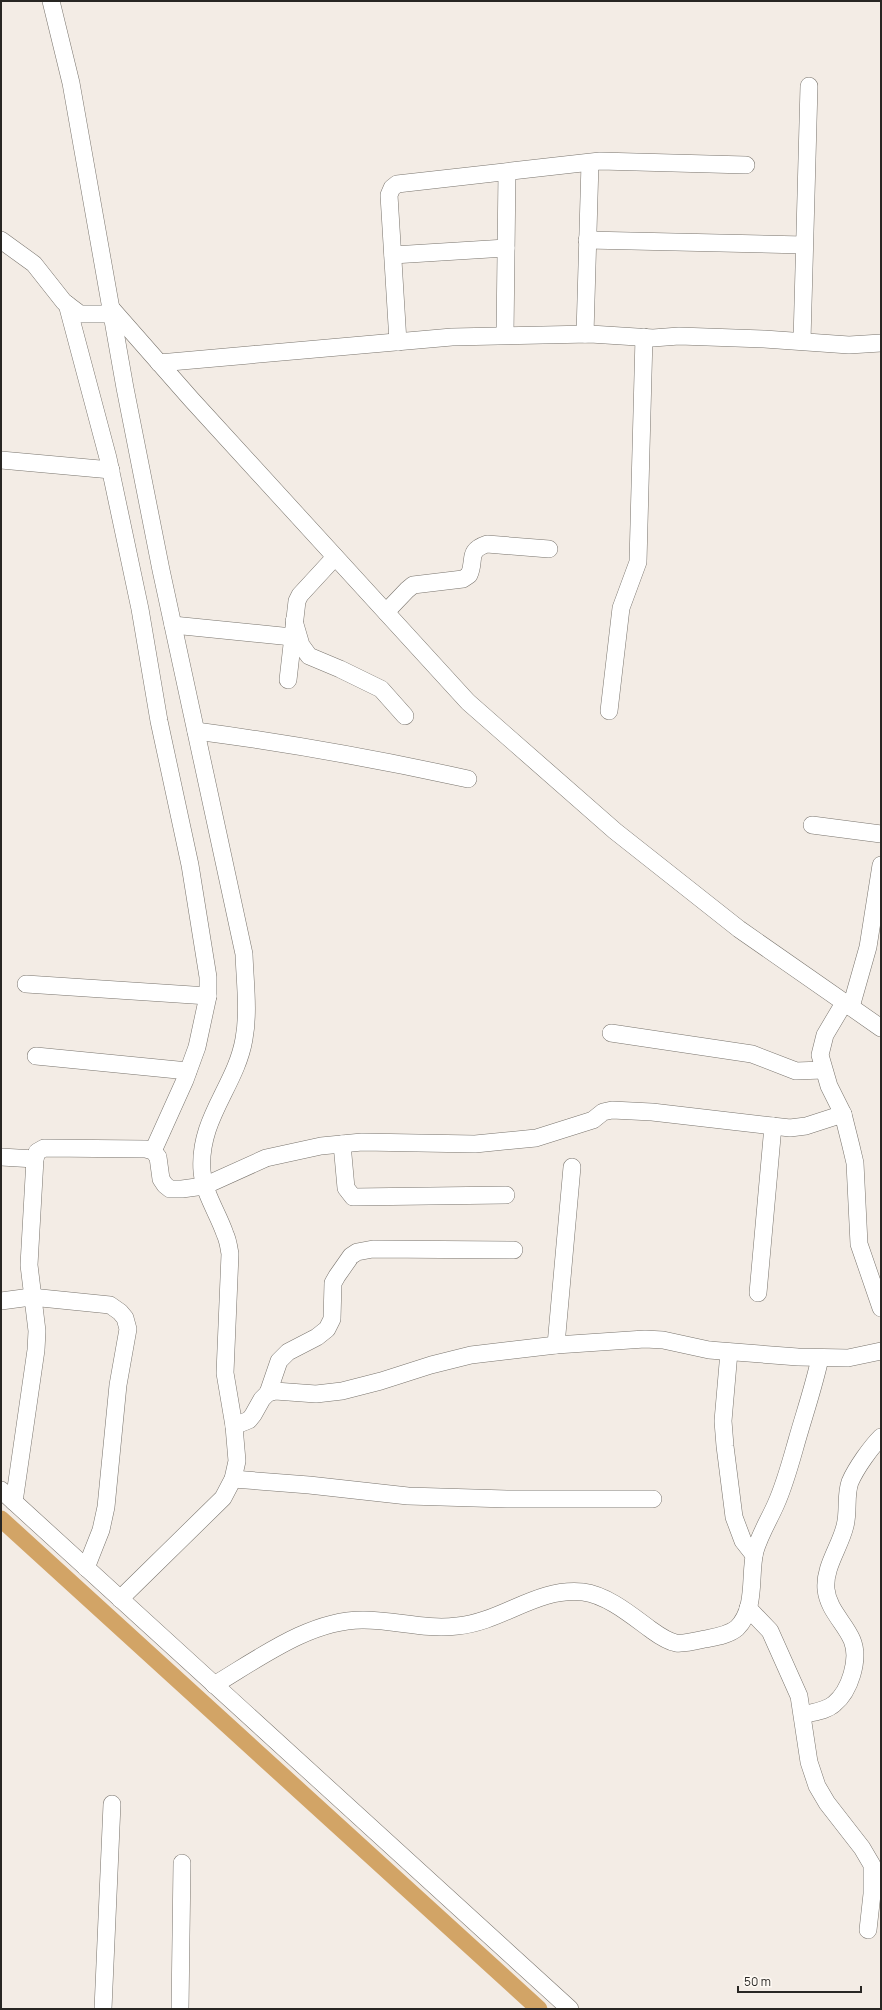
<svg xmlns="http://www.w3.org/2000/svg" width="882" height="2010" font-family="Manrope,sans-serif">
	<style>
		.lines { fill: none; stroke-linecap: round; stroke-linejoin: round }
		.canal { stroke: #d2a466; stroke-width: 17 }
		.street-casing { stroke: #79746d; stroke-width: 18 }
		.street { stroke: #fff; stroke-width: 17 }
	</style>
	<rect width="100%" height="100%" fill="#f3ece5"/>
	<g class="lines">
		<!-- canal -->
		<polyline class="canal" points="1,1519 539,2009"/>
		<defs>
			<g id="street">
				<path d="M51,1l20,82 54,305 36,182 83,384c1,28 5,58 0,85 -8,47 -46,80 -42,132 2,23 16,42 23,63 3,6 4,14 5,20l-5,119 9,53 3,35 -4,18 -10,19 -103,101"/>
				<polyline points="1,240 34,264 64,302 80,314 112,314"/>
				<polyline points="587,240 804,245"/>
				<polyline points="393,255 506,248"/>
				<polyline points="67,304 108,458 140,609 159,721 190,865 208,977 208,996 197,1047 185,1080 153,1151"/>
				<polyline points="111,308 191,399 468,702 615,831 739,929 881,1028"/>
				<polyline points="585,334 590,163"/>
				<polyline points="505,335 507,172"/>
				<polyline points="802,341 809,86"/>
				<polyline points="398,342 389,195 392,188 397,184 600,161 746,165"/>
				<polyline points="159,363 452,337 590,334 653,338 679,336 764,339 849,345 881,343"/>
				<polyline points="1,460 111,470"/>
				<path d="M386,612l21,-22 6,-5 50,-6 6,-4c7,-15 -3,-24 18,-31l62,5"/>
				<polyline points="294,621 301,645 309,656 340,669 381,689 405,716"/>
				<polyline points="173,625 292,637"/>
				<polyline points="288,680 297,601 300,595 335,557"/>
				<polyline points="609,711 621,608 638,562 644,337"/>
				<path d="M196,731c91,12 181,28 272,48"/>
				<polyline points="812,825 881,834"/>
				<polyline points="26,984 208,996"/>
				<polyline points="844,1003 825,1035 820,1055 829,1086 843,1114 851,1146 855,1163 859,1244 881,1308"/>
				<polyline points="851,1007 868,947 881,865"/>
				<polyline points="611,1033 752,1054 796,1071 823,1070"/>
				<polyline points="36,1056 188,1071"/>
				<polyline points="342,1144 346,1188 353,1197 506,1195"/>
				<polyline points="1,1157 35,1159"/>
				<polyline points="758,1293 773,1126"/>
				<polyline points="1,1301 31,1297 110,1305 120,1312 125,1318 128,1329 118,1385 106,1507 101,1530 86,1568"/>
				<polyline points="556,1345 572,1167"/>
				<polyline points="729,1352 723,1421 725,1446 734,1517 743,1541 754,1555"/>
				<polyline points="268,1393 279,1361 288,1352 317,1337 327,1329 332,1319 333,1283 337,1276 351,1256 357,1252 373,1249 514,1250"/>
				<polyline points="234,1426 249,1420 253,1415 262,1399 268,1393 275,1391 316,1394 342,1391 381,1381 431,1365 471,1355 556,1345 645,1339 663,1340 709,1350 798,1357 848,1358 881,1351"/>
				<polyline points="233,1479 309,1485 408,1496 507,1499 653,1499"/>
				<polyline points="1,1490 570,2009"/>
				<polyline points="14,1502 36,1350 37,1331 29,1265 35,1159 37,1152 44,1148 146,1149 153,1151 158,1157 161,1179 165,1185 170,1189 182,1189 204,1186 266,1158 321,1146 362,1142 475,1144 536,1138 593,1120 603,1112 612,1110 652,1112 790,1128 806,1126 843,1114"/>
				<polyline points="748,1608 770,1631 799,1696 809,1762 817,1786 827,1803 862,1848 872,1865 872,1894 868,1930"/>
				<path d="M214,1685c44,-26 97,-66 150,-65 31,0 62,10 93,6 45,-4 80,-39 126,-34 24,3 48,23 67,37 7,5 16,12 26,14 9,1 20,-2 29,-4 10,-2 24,-4 32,-11 20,-20 12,-53 18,-77 5,-17 14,-31 21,-47 9,-20 15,-43 21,-64 8,-28 17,-54 23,-82"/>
				<path d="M803,1715c10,-3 23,-4 31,-11 16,-13 26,-45 18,-64 -7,-17 -24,-30 -26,-51 -2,-22 14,-42 19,-63 4,-15 0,-30 5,-44 6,-14 21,-35 31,-45"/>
				<polyline points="103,2009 112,1804"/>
				<polyline points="180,2009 182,1863"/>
			</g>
		</defs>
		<!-- street casing -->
		<use href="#street" class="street-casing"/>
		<!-- street -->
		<use href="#street" class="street"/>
	</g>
	<!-- border -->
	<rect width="882" height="2010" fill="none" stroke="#282623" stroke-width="4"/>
	<!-- scale -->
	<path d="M738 1986v6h123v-6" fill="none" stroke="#282623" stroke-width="2"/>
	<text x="744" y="1986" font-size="12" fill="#282623" stroke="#fffaf4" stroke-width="3" paint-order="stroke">50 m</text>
</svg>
